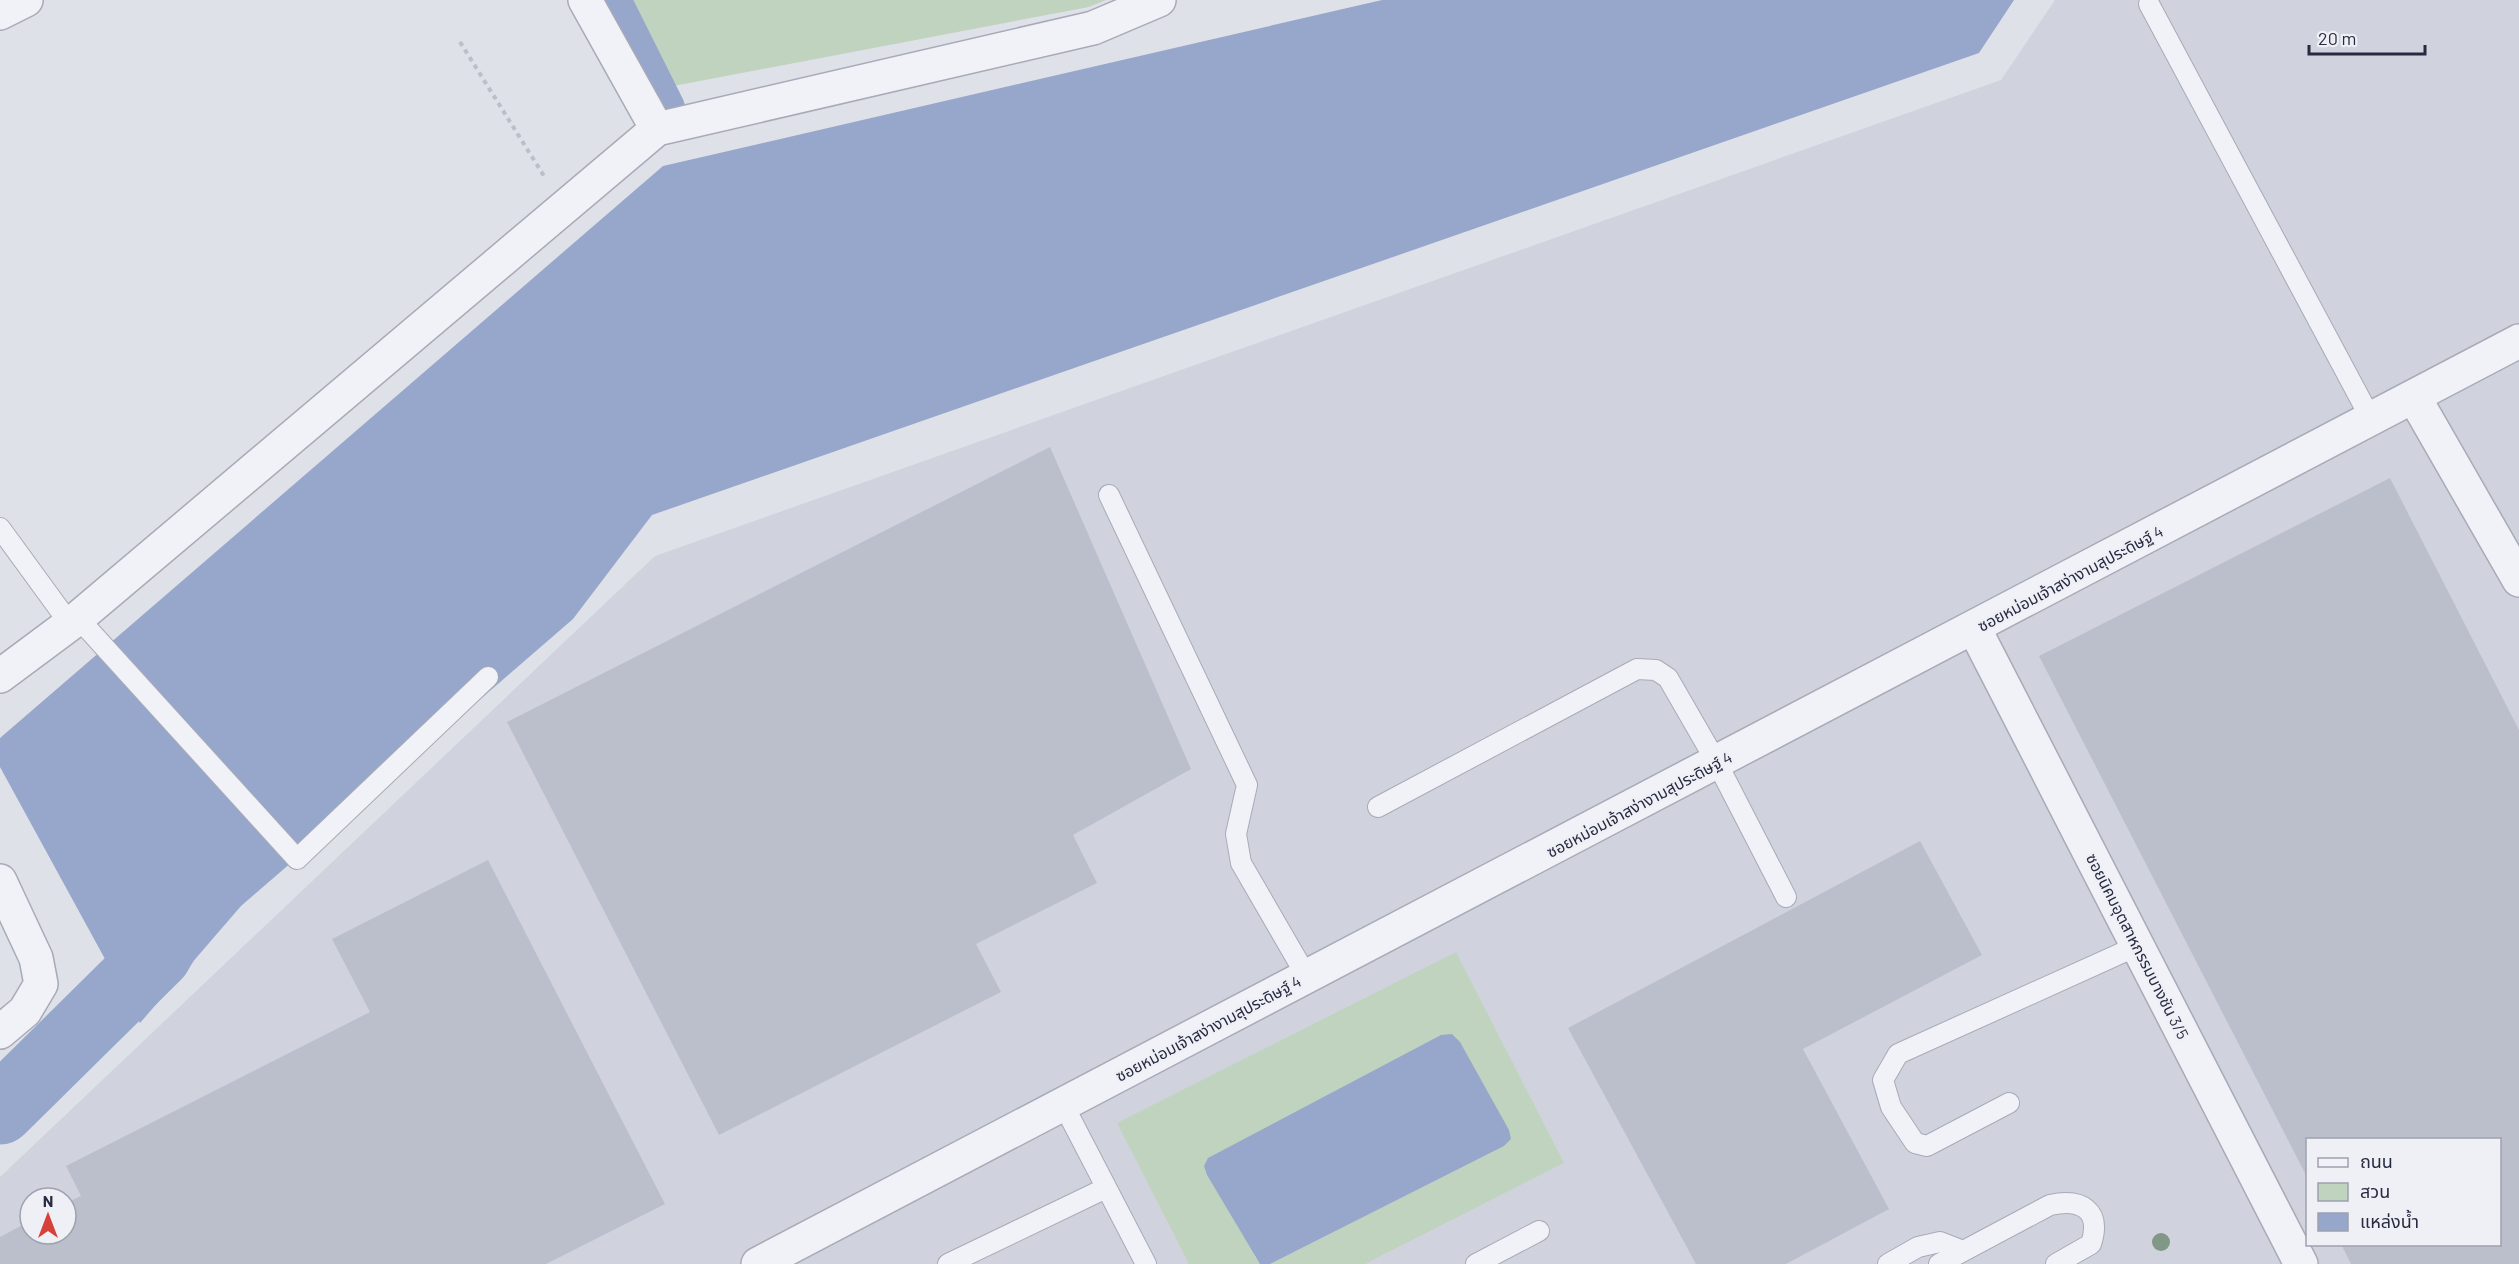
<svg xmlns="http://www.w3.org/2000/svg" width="2519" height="1264" font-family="Barlow,'Noto Sans Thai',sans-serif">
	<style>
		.built { fill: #d0d3de; fill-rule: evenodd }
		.green { fill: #c0d3bf }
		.water { fill: #97a7cb }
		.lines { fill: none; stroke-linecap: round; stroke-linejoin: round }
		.canal { stroke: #97a7cb; stroke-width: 40 }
		.river { stroke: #97a7cb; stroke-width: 69 }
		.building { fill: #bbbfcc }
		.lane-casing { stroke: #a8aab7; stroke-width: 22 }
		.street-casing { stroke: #a8aab7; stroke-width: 36 }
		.path { stroke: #bcbec8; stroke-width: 4; stroke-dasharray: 4.5 4.5; stroke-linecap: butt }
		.lane { stroke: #f1f2f7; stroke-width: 20 }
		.street { stroke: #f1f2f7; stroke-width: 33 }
		.tree { fill: #809885 }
		.labels { text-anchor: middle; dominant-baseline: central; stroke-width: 5; stroke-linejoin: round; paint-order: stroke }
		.street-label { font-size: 16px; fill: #272b41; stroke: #eef0f6 }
	</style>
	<rect width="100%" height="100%" fill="#dfe1e9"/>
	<!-- built -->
	<path class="built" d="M2055,0h464v1264h-2519v-87l655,-621 1346,-476zM2308,1140h192v104h-192zM30,1198h36v36h-36z"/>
	<!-- green -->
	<g class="green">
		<polygon points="602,0 1106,0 1089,7 647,91"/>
		<polygon points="1456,952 1564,1163 1365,1264 1270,1264 1504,1146 1511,1139 1254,1256 1260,1264 1189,1264 1117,1123"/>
	</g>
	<!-- water -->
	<g class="water">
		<polygon points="1382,0 2014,0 1979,53 652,515 573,619 241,906 140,1023 0,767 0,738 663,166"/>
		<polygon points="1452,1034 1460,1042 1509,1130 1511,1139 1504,1146 1270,1264 1260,1264 1207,1175 1204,1166 1208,1158 1441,1035"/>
	</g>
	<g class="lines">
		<!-- canal -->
		<polyline class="canal" points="611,0 665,108"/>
		<!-- river -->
		<polyline class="river" points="0,1110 157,955 181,914"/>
	</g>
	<!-- building -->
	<g class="building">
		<polygon points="1050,447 1191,769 1073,835 1097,883 976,944 1001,992 719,1135 507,722"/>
		<polygon points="2390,478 2519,730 2519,1264 2351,1264 2341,1244 2500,1244 2500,1140 2308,1140 2308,1179 2039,656"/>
		<polygon points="1920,841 1982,955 1803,1049 1889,1209 1786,1264 1696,1264 1568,1028"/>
		<polygon points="488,860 665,1204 546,1264 0,1264 0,1237 30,1221 30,1234 66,1234 66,1203 81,1196 66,1166 370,1012 332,939"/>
	</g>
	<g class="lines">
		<defs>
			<g id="lane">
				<polyline points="2149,4 2371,419"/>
				<polyline points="1109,495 1247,785 1236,834 1241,863 1307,977"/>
				<polyline points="0,528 70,624"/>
				<polyline points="78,618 297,859 488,677"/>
				<polyline points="1378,807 1637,669 1656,670 1668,678 1717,763 1786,897"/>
				<polyline points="2009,1103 1927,1146 1915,1143 1891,1107 1883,1080 1898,1054 2137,946"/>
				<polyline points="1063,1104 1146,1264"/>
				<polyline points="948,1264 1106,1188"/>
				<polyline points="1476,1264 1539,1231"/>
				<polyline points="1888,1264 1918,1247 1940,1242 1963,1251"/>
				<path d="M1939,1264l111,-59c31,-7 52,5 41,39l-35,20"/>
			</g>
			<g id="street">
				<polyline points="585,0 657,129"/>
				<polyline points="0,13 26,0"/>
				<polyline points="2414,397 2519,580"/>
				<polyline points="1974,628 2301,1264"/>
				<polyline points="0,676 78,618 657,129 1093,28 1159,0"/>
				<polyline points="0,881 36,958 41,984 25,1011 0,1032"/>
				<polyline points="758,1264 2519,341"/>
			</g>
		</defs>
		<!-- lane casing -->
		<use href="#lane" class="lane-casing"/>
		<!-- street casing -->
		<use href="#street" class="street-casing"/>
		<!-- path -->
		<polyline class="path" points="460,42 544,176"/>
		<!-- lane -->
		<use href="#lane" class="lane"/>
		<!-- street -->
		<use href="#street" class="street"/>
	</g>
	<!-- trees -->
	<circle class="tree" cx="2161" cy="1242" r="9"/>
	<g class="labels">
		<!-- street labels -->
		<g class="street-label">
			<text transform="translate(2070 578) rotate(-28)">ซอยหม่อมเจ้าสง่างามสุประดิษฐ์ 4</text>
			<text transform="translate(1639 804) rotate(-28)">ซอยหม่อมเจ้าสง่างามสุประดิษฐ์ 4</text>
			<text transform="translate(2138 946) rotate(63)">ซอยนิคมอุตสาหกรรมบางชัน 3/5</text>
			<text transform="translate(1208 1028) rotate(-28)">ซอยหม่อมเจ้าสง่างามสุประดิษฐ์ 4</text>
		</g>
	</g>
	<!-- legend -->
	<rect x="2306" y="1138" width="195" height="108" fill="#eef0f6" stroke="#9ea1ae" stroke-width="1.5"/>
	<rect x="2318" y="1158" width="30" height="9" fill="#f1f2f7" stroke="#9ea1ae" stroke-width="1.5"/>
	<text x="2360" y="1168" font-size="18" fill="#272b41">ถนน</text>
	<rect x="2318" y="1183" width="30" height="18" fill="#c0d3bf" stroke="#9ea1ae" stroke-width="1.5"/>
	<text x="2360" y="1198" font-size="18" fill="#272b41">สวน</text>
	<rect x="2318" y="1213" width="30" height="18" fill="#97a7cb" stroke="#9ea1ae" stroke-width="1.5"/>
	<text x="2360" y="1228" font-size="18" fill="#272b41">แหล่งน้ำ</text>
	<!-- north arrow -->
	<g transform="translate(48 1216)"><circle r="28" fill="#eef0f6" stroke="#9ea1ae" stroke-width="1.5"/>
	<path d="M0-4.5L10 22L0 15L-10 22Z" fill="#d6413b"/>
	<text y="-9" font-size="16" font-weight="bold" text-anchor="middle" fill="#272b41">N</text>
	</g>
	<!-- scale -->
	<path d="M2309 45v9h116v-9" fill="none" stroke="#272b41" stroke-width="3"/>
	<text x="2318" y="45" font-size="18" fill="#272b41" stroke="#eef0f6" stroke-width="4.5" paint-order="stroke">20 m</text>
</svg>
